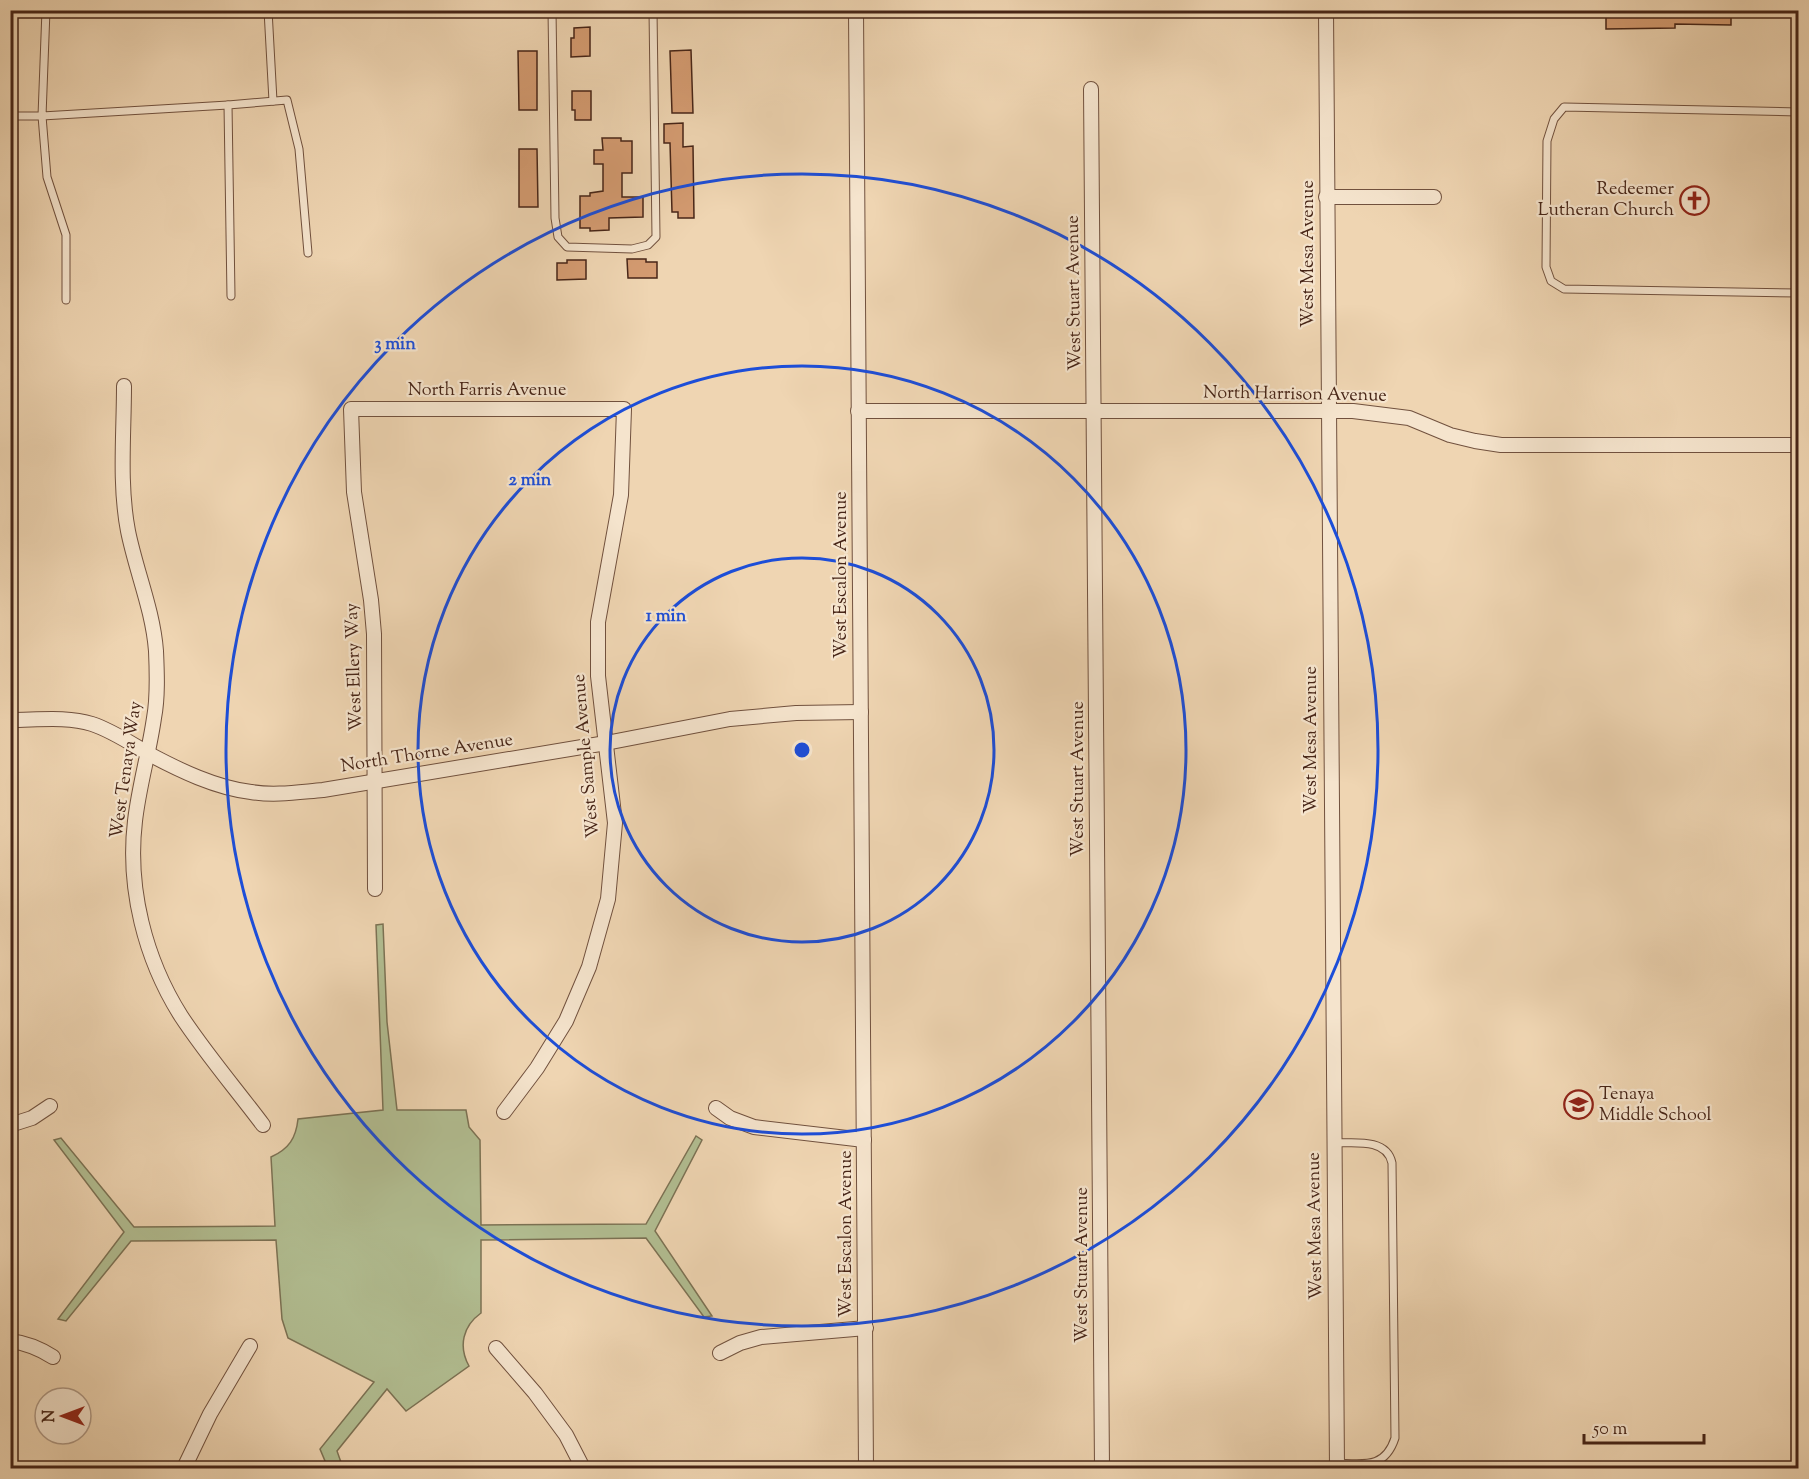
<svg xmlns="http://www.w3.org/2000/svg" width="1809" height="1479" font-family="'Sorts Mill Goudy',serif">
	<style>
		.green { fill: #b2be92; stroke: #7c7254; stroke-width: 1.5 }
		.building { fill: #d49b71; stroke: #472517; stroke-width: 1.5 }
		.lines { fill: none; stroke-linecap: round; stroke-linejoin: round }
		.lane-casing { stroke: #71513e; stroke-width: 9 }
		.street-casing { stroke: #71513e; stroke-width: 16 }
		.lane { stroke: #f5e4cd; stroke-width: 7 }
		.street { stroke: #f5e4cd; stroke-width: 14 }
		.ring { fill: none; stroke: #1d4ed8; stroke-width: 3 }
		.labels { text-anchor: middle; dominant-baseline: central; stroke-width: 4.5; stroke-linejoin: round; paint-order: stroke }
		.poi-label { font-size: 18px; fill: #472517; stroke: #f5e4cd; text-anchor: end }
		.street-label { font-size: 18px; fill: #472517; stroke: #f5e4cd }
		.centre { fill: #1d4ed8; stroke: #f5e4cd; stroke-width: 3 }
		.ring-label { font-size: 18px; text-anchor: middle; font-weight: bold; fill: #1d4ed8; stroke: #f5e4cd; stroke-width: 4.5; stroke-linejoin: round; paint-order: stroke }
	</style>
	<rect width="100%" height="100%" fill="#efd5b2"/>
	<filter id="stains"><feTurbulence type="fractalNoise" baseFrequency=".00333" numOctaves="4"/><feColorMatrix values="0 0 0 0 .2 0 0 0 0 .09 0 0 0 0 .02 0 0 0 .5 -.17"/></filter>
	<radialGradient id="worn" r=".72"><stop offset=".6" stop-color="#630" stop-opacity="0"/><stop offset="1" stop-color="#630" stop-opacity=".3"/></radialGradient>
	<!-- green -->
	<path class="green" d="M383,924l4,98 10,88h69l3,17 11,13 1,85 165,-1 50,-88 6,4 -47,91 57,85 -8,1 -58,-79 -165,2v73c-18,13 -23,33 -12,53l-63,45 -19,-22 -50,62 6,17h-15l-8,-19 54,-67 -86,-44 -6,-19 -6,-79 -145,1 -65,80 -8,-2 66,-87 -70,-92 7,-2 73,89 141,-1 -4,-69c18,-8 25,-19 27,-38l85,-9 -7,-185z"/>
	<!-- building -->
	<g class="building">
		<polygon points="1606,10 1731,10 1731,25 1675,24 1675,28 1606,29"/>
		<polygon points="590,27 590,56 571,57 571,38 574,38 574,28"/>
		<polygon points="691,50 693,113 672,113 670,51"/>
		<polygon points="518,51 537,51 537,110 519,110"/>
		<polygon points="572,91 591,91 591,120 575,120 575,110 572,110"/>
		<polygon points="683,123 683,147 693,146 694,218 678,218 678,212 672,212 670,143 664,143 664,124"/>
		<polygon points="602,138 621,138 621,141 632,141 632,173 622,173 622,197 643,197 643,217 609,218 609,230 590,231 590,228 580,228 580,196 590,196 590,193 603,191 603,164 594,164 594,150 603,150"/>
		<polygon points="519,149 537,149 538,207 519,207"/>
		<polygon points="627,259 646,259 646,262 657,262 657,278 628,278"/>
		<polygon points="567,260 586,260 586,279 557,280 557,263 567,263"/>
	</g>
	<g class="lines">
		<defs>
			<g id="lane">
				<polyline points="46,10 42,116 228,105"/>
				<polyline points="268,10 273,101"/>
				<polyline points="552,10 555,218 558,237 567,247 632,249 648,245 656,237 653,10"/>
				<polyline points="1798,112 1564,107 1554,119 1547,141 1546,267 1551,281 1564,289 1798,293"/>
				<polyline points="10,116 42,116 47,177 66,235 66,300"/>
				<polyline points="231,296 228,105 287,100 299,149 308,253"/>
				<path d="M1334,1143c20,0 53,-5 58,20l3,275c-10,31 -31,26 -58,25"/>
			</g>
			<g id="street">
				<polyline points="856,10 866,1468"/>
				<polyline points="1326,10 1337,1468"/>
				<polyline points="1091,89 1102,1468"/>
				<polyline points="1326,197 1434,197"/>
				<path d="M124,386c0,48 -5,98 4,145 8,40 25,79 28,120 1,22 2,46 -2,67 -5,35 -15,68 -19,103 -8,67 10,138 46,195 25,38 55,73 82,109"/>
				<polyline points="858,411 1353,411 1409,418 1450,435 1475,441 1501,445 1798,445"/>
				<path d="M10,720c27,0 57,-4 82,4 21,7 38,19 57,30 30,16 67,34 102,38 24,4 48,0 72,-2l283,-47 124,-24 66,-6 65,-1"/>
				<polyline points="375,889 374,634 371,600 354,492 351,409 624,409 621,495 598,622 598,676 615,823 608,899 589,967 566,1021 537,1068 504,1112"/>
				<polyline points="716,1108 730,1118 754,1127 864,1140"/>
				<polyline points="10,1125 32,1118 50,1106"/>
				<path d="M10,1341c17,2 29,7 43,16"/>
				<polyline points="496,1348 535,1393 566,1435 583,1468"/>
				<polyline points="720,1353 740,1343 761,1337 866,1328"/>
				<polyline points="184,1468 210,1414 250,1346"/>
			</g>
		</defs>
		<!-- lane casing -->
		<use href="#lane" class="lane-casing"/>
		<!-- street casing -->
		<use href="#street" class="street-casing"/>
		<!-- lane -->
		<use href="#lane" class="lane"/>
		<!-- street -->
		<use href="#street" class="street"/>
	</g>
	<!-- distance rings -->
	<g class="ring">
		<circle cx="802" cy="750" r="192"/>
		<circle cx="802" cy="750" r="384"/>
		<circle cx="802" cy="750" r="576"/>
	</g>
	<!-- icons -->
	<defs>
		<symbol id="church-ring" viewBox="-11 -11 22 22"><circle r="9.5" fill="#f5e4cd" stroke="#8f2418" stroke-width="1.5"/><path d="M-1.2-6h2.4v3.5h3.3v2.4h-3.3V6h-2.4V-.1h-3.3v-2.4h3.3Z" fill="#8f2418"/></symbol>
		<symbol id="school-ring" viewBox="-11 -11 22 22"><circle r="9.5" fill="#f5e4cd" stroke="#8f2418" stroke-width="1.5"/><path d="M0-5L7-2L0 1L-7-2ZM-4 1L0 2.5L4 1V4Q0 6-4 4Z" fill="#8f2418"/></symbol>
	</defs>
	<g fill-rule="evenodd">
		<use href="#church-ring" x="1678" y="184" width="33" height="33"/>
		<use href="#school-ring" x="1562" y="1088" width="33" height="33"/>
	</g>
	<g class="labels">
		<!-- poi labels -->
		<g class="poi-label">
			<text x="1674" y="190">Redeemer<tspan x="1674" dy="21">Lutheran Church</tspan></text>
			<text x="1599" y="1095" text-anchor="start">Tenaya<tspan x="1599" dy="21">Middle School</tspan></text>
		</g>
		<!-- street labels -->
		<g class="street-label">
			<text transform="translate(1309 254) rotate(-90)">West Mesa Avenue</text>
			<text transform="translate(1075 293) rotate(-91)">West Stuart Avenue</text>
			<text x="487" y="391">North Farris Avenue</text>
			<text transform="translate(1295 395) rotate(1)">North Harrison Avenue</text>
			<text transform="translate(842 575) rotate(-90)">West Escalon Avenue</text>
			<text transform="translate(355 667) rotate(-92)">West Ellery Way</text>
			<text transform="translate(1312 740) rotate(-90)">West Mesa Avenue</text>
			<text transform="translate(427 754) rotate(-9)">North Thorne Avenue</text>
			<text transform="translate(587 756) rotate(-95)">West Sample Avenue</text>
			<text transform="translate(127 770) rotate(-82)">West Tenaya Way</text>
			<text transform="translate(1079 779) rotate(-90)">West Stuart Avenue</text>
			<text transform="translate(1316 1226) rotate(-91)">West Mesa Avenue</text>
			<text transform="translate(847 1234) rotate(-90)">West Escalon Avenue</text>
			<text transform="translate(1083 1265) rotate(-90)">West Stuart Avenue</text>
		</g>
	</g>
	<circle cx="802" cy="750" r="9" class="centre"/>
	<g class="ring-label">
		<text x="395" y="349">3 min</text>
		<text x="530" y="485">2 min</text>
		<text x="666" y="621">1 min</text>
	</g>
	<!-- margin -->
	<rect width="1809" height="1479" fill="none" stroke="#efd5b2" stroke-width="36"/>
	<rect x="12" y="12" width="1785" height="1455" fill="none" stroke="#472517" stroke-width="3"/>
	<rect x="18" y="18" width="1773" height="1443" fill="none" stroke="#472517" stroke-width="1.5"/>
	<!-- north arrow -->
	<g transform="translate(63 1416) rotate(270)"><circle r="28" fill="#f5e4cd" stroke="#af9884" stroke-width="1.5"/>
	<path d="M0-4.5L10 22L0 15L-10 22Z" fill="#8f2418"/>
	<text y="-9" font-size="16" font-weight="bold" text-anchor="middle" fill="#472517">N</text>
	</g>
	<!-- scale -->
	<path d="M1584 1434v9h120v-9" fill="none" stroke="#472517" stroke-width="3"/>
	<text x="1593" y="1434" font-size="18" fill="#472517" stroke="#f5e4cd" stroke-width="4.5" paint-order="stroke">50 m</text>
	<rect width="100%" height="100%" filter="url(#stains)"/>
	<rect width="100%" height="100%" fill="url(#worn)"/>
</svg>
